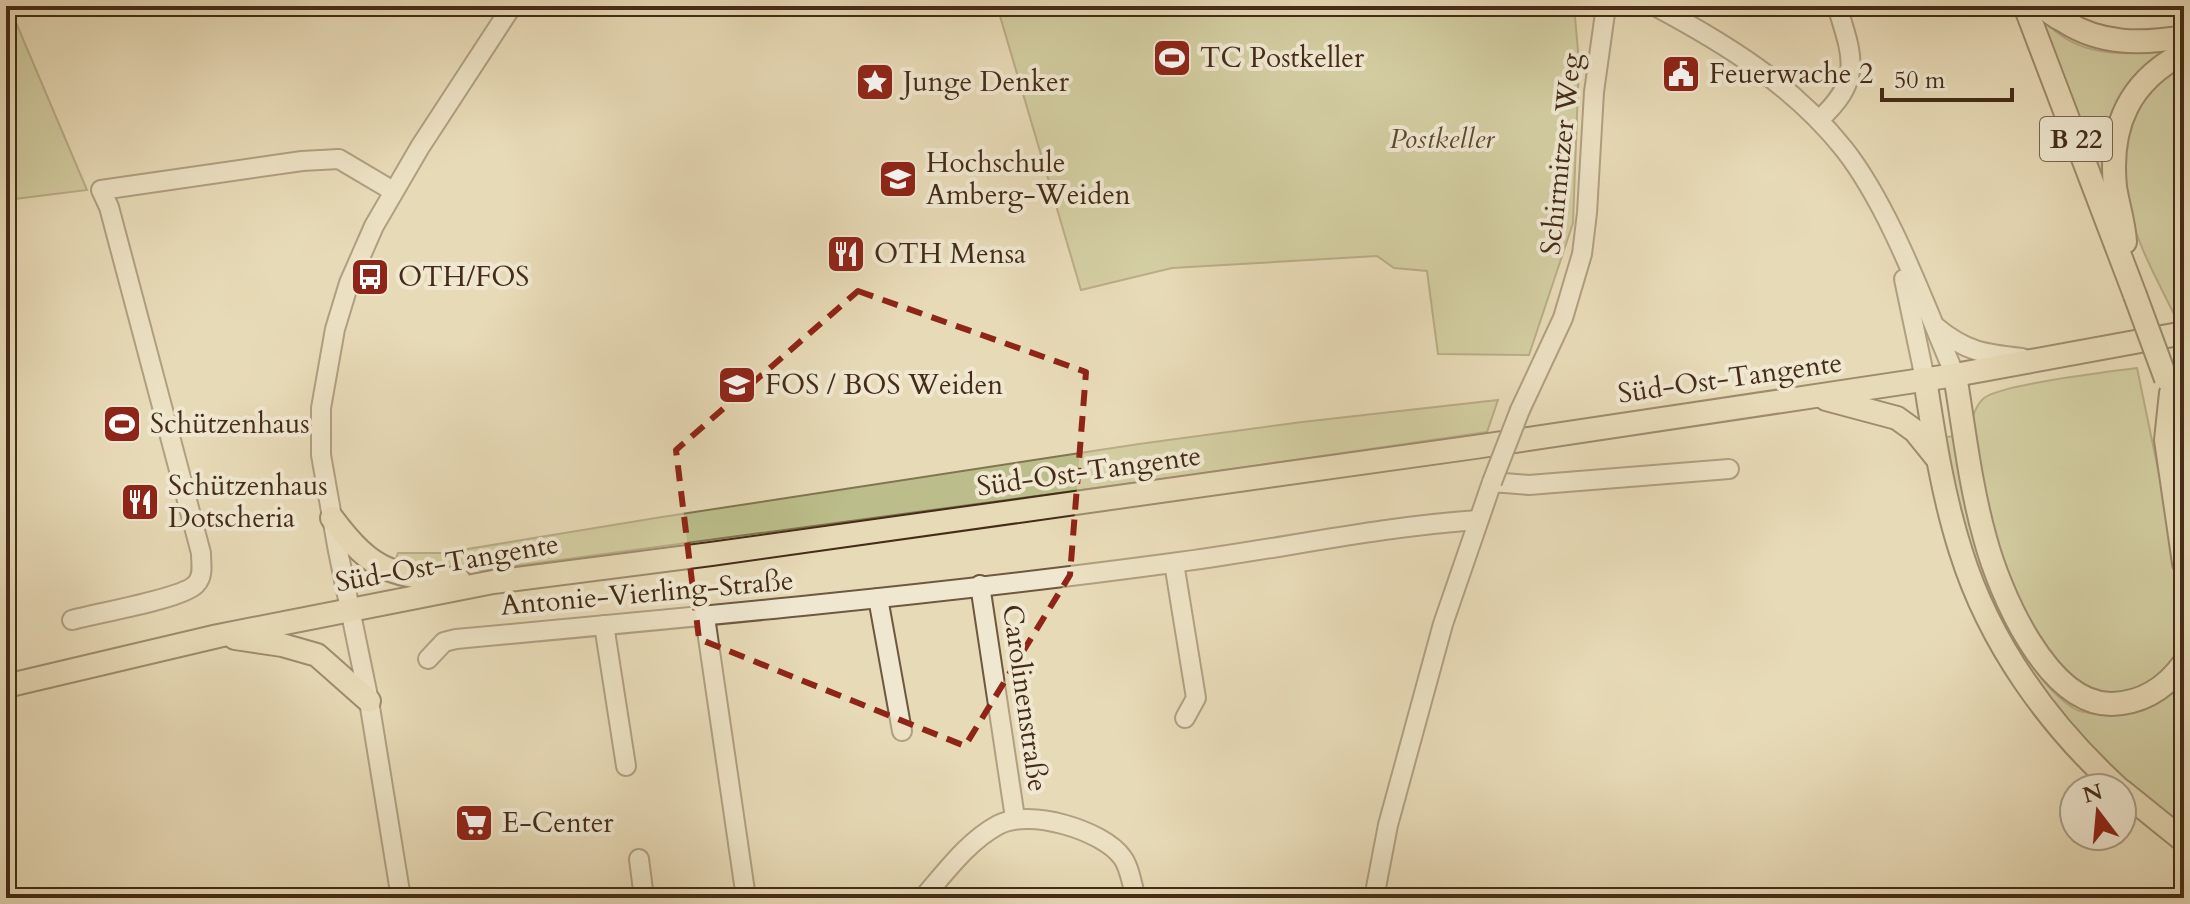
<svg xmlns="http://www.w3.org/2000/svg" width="2190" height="904" font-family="Cardo,serif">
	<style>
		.green { fill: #bbbe8a; stroke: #807550; stroke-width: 2 }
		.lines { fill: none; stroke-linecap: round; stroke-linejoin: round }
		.minor-casing { stroke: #6e583f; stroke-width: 22 }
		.major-casing { stroke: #452c17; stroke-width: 26 }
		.minor { stroke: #efe7d0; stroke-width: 18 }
		.major { stroke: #e7dab7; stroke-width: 22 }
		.minor-bridge-casing { stroke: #6e583f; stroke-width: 22; stroke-linecap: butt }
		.major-bridge-casing { stroke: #452c17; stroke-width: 26; stroke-linecap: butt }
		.minor-bridge { stroke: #efe7d0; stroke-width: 18 }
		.major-bridge { stroke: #e7dab7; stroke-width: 22 }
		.marked { fill: none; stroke: #8f2418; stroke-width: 6; stroke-dasharray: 16 10; stroke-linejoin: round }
		.labels { text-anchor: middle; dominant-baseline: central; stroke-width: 8; stroke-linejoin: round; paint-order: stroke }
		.shield { fill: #efe7d0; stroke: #78644e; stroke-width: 2 }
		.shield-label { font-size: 26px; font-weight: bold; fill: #452c17 }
		.poi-label { font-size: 28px; fill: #452c17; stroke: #efe7d0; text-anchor: start }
		.park-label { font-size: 28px; font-style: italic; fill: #5d492e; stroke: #efe7d0 }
		.street-label { font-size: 28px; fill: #452c17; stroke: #efe7d0 }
	</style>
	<rect width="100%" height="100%" fill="#e7dab7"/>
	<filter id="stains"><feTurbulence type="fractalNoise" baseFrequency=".0025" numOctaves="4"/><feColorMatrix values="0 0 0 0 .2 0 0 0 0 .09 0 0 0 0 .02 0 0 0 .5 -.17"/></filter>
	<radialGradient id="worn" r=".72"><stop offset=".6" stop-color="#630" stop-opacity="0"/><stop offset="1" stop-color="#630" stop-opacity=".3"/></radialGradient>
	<!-- green -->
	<g class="green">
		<polygon points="6,6 9,6 87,190 6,200"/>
		<polygon points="1092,6 1574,6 1579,62 1573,223 1529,355 1438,354 1427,271 1394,268 1377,256 1172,268 1081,290 1000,16"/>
		<path d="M2033,6c8,9 16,21 26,28 34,25 76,20 115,16l-68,95 -3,36z"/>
		<path d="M2184,63v252l-9,1c-36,-72 -87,-159 -20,-230 8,-9 20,-15 29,-23z"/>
		<path d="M2137,368l40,193 7,73 -13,34 -16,15 -44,13 -27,-6 -52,-55 -36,-81 -26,-128c3,-10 6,-21 14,-28 19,-14 124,-26 153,-30z"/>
		<polygon points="1498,400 1487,432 1185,476 486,570 392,569 398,553 443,553 662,517 1139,444 1302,422"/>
		<path d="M1954,436c9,47 15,98 32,143 14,39 52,109 89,130 6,4 16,4 23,5 39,5 60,-10 86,-36v154l-101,-88 -79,-109 -40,-101 -19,-97z"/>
	</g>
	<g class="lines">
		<defs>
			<g id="minor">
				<path d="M1655,6c71,38 138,79 189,143 47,60 80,155 111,226"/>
				<path d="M1819,120c44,-41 34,-62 18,-114"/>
				<polyline points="1904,279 1925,379"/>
				<path d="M1936,327c30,25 49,27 86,31"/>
				<polyline points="1520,410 1563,318 1582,254 1587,213 1594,92 1606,6"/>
				<polyline points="1174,563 1196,698 1185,718"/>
				<polyline points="980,585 1015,818"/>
				<polyline points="878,598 902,731"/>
				<polyline points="705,617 746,898"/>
				<path d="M72,620c24,-7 111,-21 124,-36 8,-8 5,-20 5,-31l-92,-346 -8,-17 201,-29 37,-2 54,32"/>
				<polyline points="604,625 626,766"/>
				<path d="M428,659l16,-17 12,-3c239,-22 478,-44 716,-76 103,-13 203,-36 306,-43"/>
				<polyline points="639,859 644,898"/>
				<polyline points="401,898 369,701 338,551 321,455 321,408 335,329 349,283 374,226 420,147 512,6"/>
				<path d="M923,898c22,-25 45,-57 75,-73 31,-17 104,5 124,32 8,10 10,29 14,41"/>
				<polyline points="1374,898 1388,825 1443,624 1492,482 1529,485 1729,469"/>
			</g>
			<g id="major">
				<polyline points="2025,6 2135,295"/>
				<path d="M2044,6c5,7 12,11 20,15 37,24 78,23 120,16"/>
				<path d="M2125,242c-1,-19 -7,-36 -10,-55 -6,-61 14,-106 69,-134"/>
				<path d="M1955,375c9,54 15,110 30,163 14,53 62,167 127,166 31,-1 54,-16 72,-41"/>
				<path d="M1925,379c9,59 18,117 36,173 29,92 87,172 157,236"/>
				<polyline points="2171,393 2166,440 2184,563"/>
				<polyline points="1826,399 1897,418 1915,431 1936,457"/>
				<path d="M332,518c42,56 61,58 127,62"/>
				<polyline points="235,638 282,645 317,655 369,701"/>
				<polyline points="6,686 218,636 493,582 711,554 1475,447 1955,375 2184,333"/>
				<polyline points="2122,791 2184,841"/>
			</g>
		</defs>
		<!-- minor casing -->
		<use href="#minor" class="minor-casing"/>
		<!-- major casing -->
		<use href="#major" class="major-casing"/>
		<!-- minor -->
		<use href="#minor" class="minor"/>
		<!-- major -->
		<use href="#major" class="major"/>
		<defs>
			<polyline id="minor-bridge" points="1492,482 1520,410"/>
			<polyline id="major-bridge" points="2135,295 2166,379"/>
		</defs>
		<!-- minor-bridge casing -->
		<use href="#minor-bridge" class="minor-bridge-casing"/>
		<!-- major-bridge casing -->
		<use href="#major-bridge" class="major-bridge-casing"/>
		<!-- minor-bridge -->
		<use href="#minor-bridge" class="minor-bridge"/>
		<!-- major-bridge -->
		<use href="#major-bridge" class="major-bridge"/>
	</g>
	<!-- marked area -->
	<path d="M0 0H2190V904H0ZM858,291l228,81 -16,203 -105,171 -266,-107 -23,-189z" fill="#e7dab7" fill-opacity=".55" fill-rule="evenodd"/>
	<path class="marked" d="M858,291l228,81 -16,203 -105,171 -266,-107 -23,-189z"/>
	<!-- icons -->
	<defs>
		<symbol id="stadium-square" viewBox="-11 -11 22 22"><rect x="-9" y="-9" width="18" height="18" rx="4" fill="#8f2418" stroke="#efe7d0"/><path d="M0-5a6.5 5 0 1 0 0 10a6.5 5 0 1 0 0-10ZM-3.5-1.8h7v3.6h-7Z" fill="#fff"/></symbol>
		<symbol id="civic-square" viewBox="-11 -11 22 22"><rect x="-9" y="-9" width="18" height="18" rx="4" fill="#8f2418" stroke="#efe7d0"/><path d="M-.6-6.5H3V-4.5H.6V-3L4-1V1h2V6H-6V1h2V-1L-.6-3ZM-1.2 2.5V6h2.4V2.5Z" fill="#fff"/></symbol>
		<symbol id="sight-square" viewBox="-11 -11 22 22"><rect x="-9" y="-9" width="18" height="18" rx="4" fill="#8f2418" stroke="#efe7d0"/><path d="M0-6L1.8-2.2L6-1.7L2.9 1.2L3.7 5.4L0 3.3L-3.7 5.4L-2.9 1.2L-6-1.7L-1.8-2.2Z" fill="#fff"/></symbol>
		<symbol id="university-square" viewBox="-11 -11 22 22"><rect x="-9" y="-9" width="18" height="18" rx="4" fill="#8f2418" stroke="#efe7d0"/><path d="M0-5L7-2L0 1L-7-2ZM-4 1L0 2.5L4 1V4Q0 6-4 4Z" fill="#fff"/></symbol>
		<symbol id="restaurant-square" viewBox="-11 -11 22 22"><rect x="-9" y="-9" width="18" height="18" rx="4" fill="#8f2418" stroke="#efe7d0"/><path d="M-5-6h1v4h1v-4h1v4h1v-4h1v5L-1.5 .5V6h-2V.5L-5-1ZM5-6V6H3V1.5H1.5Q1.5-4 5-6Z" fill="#fff"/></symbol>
		<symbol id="bus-square" viewBox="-11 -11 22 22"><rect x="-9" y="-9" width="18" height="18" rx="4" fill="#8f2418" stroke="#efe7d0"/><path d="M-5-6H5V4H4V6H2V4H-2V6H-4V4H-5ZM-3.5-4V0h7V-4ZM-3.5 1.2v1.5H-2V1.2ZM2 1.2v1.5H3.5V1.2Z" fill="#fff"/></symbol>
		<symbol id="school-square" viewBox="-11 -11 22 22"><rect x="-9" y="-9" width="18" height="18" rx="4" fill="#8f2418" stroke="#efe7d0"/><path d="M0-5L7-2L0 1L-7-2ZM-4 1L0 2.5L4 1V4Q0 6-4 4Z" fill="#fff"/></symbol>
		<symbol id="supermarket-square" viewBox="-11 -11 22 22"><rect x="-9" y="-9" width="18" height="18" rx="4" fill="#8f2418" stroke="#efe7d0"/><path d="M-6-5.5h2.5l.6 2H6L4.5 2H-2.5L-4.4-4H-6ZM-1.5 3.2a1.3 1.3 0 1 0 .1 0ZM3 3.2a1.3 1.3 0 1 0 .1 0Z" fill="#fff"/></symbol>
	</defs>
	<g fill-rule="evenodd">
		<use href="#stadium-square" x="1150" y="36" width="44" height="44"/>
		<use href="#civic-square" x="1659" y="52" width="44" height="44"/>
		<use href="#sight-square" x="853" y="60" width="44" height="44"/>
		<use href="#university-square" x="876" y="157" width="44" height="44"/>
		<use href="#restaurant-square" x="824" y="232" width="44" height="44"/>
		<use href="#bus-square" x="348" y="255" width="44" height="44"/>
		<use href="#school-square" x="715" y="363" width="44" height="44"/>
		<use href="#stadium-square" x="100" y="402" width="44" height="44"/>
		<use href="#restaurant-square" x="118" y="480" width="44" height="44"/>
		<use href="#supermarket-square" x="452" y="801" width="44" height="44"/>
	</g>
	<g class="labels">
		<!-- shield labels -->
		<rect class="shield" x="2040" y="117" width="72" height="44" rx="6"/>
		<g class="shield-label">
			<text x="2076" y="139">B 22</text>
		</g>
		<!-- poi labels -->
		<g class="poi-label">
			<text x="1200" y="58">TC Postkeller</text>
			<text x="1709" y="74">Feuerwache 2</text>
			<text x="903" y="82">Junge Denker</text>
			<text x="926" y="163">Hochschule<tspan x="926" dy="32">Amberg-Weiden</tspan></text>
			<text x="874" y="254">OTH Mensa</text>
			<text x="398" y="277">OTH/FOS</text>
			<text x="765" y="385">FOS / BOS Weiden</text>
			<text x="150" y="424">Schützenhaus</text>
			<text x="168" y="486">Schützenhaus<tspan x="168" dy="32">Dotscheria</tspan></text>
			<text x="502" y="823">E-Center</text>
		</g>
		<!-- park labels -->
		<g class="park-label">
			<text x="1442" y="139">Postkeller</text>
		</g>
		<!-- street labels -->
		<g class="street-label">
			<text transform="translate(1561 154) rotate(-84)">Schirmitzer Weg</text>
			<text transform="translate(1730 378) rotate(-8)">Süd-Ost-Tangente</text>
			<text transform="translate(1089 471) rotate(-8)">Süd-Ost-Tangente</text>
			<text transform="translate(447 563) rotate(-10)">Süd-Ost-Tangente</text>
			<text transform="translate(647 593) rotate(-5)">Antonie-Vierling-Straße</text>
			<text transform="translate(1025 698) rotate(82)">Carolinenstraße</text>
		</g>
	</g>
	<!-- margin -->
	<rect width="2190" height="904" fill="none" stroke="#e7dab7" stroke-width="32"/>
	<rect x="8" y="8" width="2174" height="888" fill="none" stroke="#452c17" stroke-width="4"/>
	<rect x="16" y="16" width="2158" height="872" fill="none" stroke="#452c17" stroke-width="2"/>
	<!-- north arrow -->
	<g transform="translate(2098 812) rotate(344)"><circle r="38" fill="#efe7d0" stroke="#ab9c86" stroke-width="2"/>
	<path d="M0-6L14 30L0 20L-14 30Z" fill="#8f2418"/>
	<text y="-12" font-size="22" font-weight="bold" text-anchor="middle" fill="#452c17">N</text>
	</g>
	<!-- scale -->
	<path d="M1882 88v12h130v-12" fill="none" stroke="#452c17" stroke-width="4"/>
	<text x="1894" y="88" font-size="24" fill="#452c17" stroke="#efe7d0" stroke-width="6" paint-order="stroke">50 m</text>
	<rect width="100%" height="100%" filter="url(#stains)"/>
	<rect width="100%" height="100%" fill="url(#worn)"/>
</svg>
